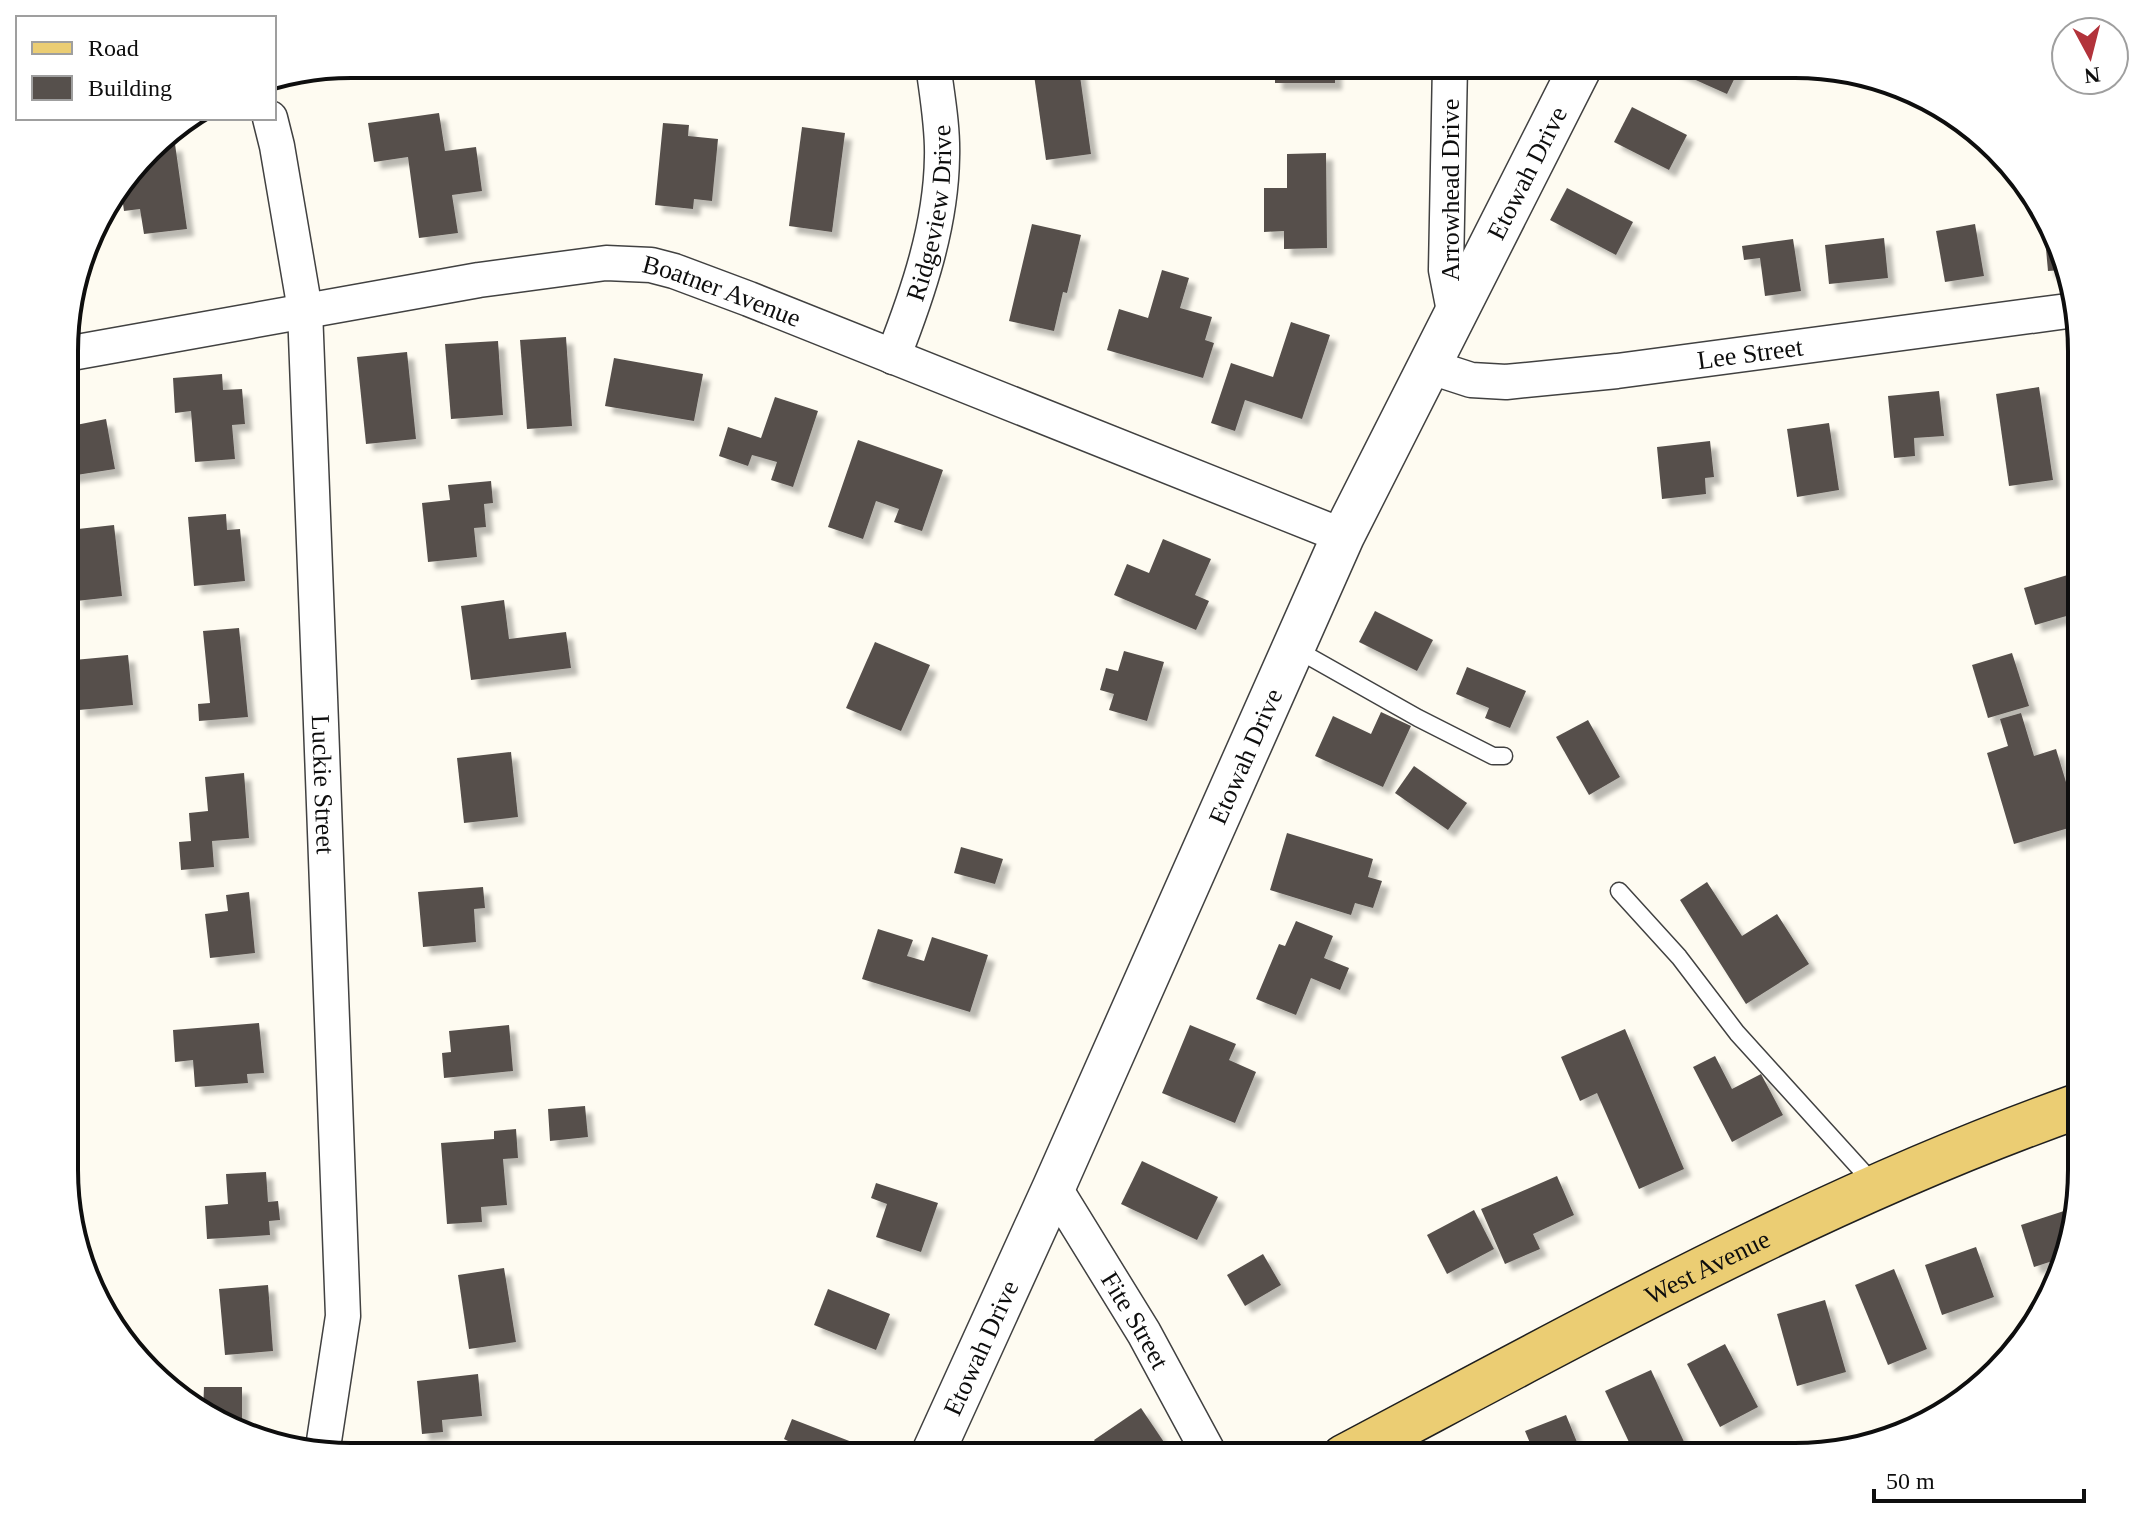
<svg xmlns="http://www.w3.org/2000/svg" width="2146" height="1521" font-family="Georgia,serif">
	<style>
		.building { fill: #56504c; filter: url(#shadow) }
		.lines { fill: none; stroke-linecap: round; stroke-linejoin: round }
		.service-casing { stroke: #414141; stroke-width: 19 }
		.minor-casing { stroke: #414141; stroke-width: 37 }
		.tertiary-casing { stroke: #414141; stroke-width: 45 }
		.primary-casing { stroke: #1f1f1f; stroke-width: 47 }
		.service { stroke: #fff; stroke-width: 16 }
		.minor { stroke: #fff; stroke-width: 34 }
		.tertiary { stroke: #fff; stroke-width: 42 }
		.primary { stroke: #ebcd73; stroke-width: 44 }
		.labels { text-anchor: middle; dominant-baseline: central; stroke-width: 8; stroke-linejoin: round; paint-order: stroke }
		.street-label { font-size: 26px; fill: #0e0e0e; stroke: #fff }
		.rim { fill: none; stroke: #0e0e0e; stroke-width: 4 }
	</style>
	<defs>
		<filter id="shadow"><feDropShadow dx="7" dy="7" stdDeviation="2" flood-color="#0004"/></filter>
	</defs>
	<rect width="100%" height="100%" fill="#fefbf1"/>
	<!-- building -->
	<g class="building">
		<rect x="1275" y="64" width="60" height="19"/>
		<polygon points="1662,65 1741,65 1727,94"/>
		<polygon points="1079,69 1091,154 1046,160 1034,75"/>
		<polygon points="1632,107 1687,135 1669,170 1614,142"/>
		<polygon points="439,113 445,151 476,147 482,191 452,195 458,233 419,238 408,157 374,162 368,123"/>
		<polygon points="663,123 689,125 688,136 718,139 712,201 694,199 693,209 655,205"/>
		<polygon points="802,127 845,133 832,232 789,226"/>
		<polygon points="175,144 187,229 144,234 140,209 124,211 121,189 152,148"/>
		<polygon points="1326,153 1327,248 1284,249 1284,231 1264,232 1264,188 1287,188 1287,154"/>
		<polygon points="1567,188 1633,222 1616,255 1550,220"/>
		<polygon points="2043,216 2046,216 2062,270 2048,271"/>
		<polygon points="1032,224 1081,235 1067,293 1063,292 1054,331 1009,321"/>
		<polygon points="1975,224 1984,276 1945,282 1936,231"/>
		<polygon points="1884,238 1888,278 1829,284 1825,245"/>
		<polygon points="1793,239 1801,291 1765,296 1760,258 1744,260 1742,246"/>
		<polygon points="1162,270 1189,278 1180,308 1212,317 1205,340 1214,343 1203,378 1107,350 1119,309 1148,318"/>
		<polygon points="1291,322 1330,335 1302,419 1245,400 1235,431 1211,423 1231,363 1273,377"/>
		<polygon points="566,337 572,426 527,429 520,340"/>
		<polygon points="498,341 503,415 451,419 445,344"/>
		<polygon points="407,352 416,439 366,444 357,357"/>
		<polygon points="614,358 703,374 694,421 605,406"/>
		<polygon points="222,374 223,390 242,389 245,424 232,425 235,459 195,462 191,411 175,413 173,378"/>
		<polygon points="2039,387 2053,480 2009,486 1996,394"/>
		<polygon points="1939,391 1944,436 1914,438 1915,456 1894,458 1888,396"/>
		<polygon points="775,397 818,411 793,487 771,480 777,462 752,455 748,466 719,456 728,427 761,438"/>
		<polygon points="106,419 115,469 70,476 66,458 66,427"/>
		<polygon points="1829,423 1839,490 1797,497 1787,429"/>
		<polygon points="858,440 943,470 922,531 894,522 899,509 876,501 863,539 828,527"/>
		<polygon points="1710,441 1714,477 1705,478 1706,494 1662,499 1657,447"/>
		<polygon points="491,481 493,503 484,504 486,527 474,528 477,557 428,562 422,503 450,500 448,485"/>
		<polygon points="226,514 227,530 240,529 245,581 194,586 188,517"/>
		<polygon points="114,525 122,596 76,601 69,530"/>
		<polygon points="1163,539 1211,559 1195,595 1209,601 1196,630 1114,595 1127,564 1149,573"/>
		<polygon points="2081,571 2081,652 2070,615 2035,625 2024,588"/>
		<polygon points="504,600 509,639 566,632 571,668 471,680 461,606"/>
		<polygon points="1375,611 1433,640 1417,671 1359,642"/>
		<polygon points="239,628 248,717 199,721 198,704 210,703 203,631"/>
		<polygon points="875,642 930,665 901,731 846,708"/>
		<polygon points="1124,651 1164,662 1147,721 1109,710 1114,694 1100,690 1106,668 1118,671"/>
		<polygon points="2012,653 2029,706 1988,718 1972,665"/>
		<polygon points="128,655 133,705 79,710 74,660"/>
		<polygon points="1467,667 1526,691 1510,728 1485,718 1489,708 1456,694"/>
		<polygon points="1381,712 1411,726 1383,787 1315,756 1333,716 1371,734"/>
		<polygon points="2021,713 2034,756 2056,749 2079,825 2014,844 1987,753 2008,746 2000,719"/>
		<polygon points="1588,720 1620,777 1589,795 1556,737"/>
		<polygon points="511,752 518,817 464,823 457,758"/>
		<polygon points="1414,766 1467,803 1448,830 1395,793"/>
		<polygon points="244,773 249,838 212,841 214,867 181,870 179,842 191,841 189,813 208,811 205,777"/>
		<polygon points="1287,833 1373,859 1368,877 1382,881 1373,908 1355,903 1351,915 1270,890"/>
		<polygon points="961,847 1003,859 995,884 954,873"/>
		<polygon points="1707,882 1742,936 1777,914 1809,964 1746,1004 1680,900"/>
		<polygon points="483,887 485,908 474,909 476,942 423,947 418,892"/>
		<polygon points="249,892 255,953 210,958 205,914 228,911 226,895"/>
		<polygon points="1296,921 1333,936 1324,958 1349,968 1340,990 1311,978 1296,1015 1256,999 1279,944 1285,946"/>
		<polygon points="878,929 913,940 907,956 924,961 932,937 988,955 970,1012 862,979"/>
		<polygon points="259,1023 264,1073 247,1074 248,1083 195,1087 193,1060 175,1062 173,1030"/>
		<polygon points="509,1025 513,1071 444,1078 442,1053 451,1052 449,1031"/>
		<polygon points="1190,1025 1236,1044 1229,1060 1256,1072 1235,1123 1162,1093"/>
		<polygon points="1625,1029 1684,1169 1639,1189 1597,1093 1580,1101 1561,1057"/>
		<polygon points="1715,1056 1732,1089 1761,1074 1783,1115 1732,1142 1693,1067"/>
		<polygon points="585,1106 588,1137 550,1141 548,1109"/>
		<polygon points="516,1129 518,1158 503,1159 507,1205 481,1207 482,1222 447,1224 441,1143 494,1139 494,1131"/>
		<polygon points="1142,1161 1218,1197 1197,1240 1121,1204"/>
		<polygon points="266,1172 268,1202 278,1201 280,1220 269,1221 270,1235 207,1239 205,1206 228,1204 226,1174"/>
		<polygon points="1557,1176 1574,1215 1533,1234 1540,1249 1505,1264 1481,1209"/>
		<polygon points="876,1183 938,1203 921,1252 876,1237 887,1204 871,1198"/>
		<polygon points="1474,1210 1494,1249 1447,1274 1427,1235"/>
		<polygon points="2067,1210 2073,1229 2068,1256 2034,1267 2021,1225"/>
		<polygon points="1976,1247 1994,1297 1942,1315 1925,1265"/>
		<polygon points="1263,1254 1281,1285 1245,1306 1227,1275"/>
		<polygon points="504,1268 516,1342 469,1349 458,1275"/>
		<polygon points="1894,1269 1927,1349 1888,1365 1855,1285"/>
		<polygon points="268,1285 273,1351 225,1355 219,1289"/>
		<polygon points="828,1289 890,1314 876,1350 814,1325"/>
		<polygon points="1825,1300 1846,1372 1797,1386 1777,1314"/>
		<polygon points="1725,1344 1758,1407 1720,1427 1687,1364"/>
		<polygon points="1651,1370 1691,1457 1636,1457 1605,1391"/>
		<polygon points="478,1374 482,1416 442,1420 443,1432 422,1434 417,1381"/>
		<polygon points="204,1387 242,1387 242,1433 203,1412"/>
		<polygon points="1141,1408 1174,1457 1106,1457 1094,1440"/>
		<polygon points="1566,1415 1583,1457 1524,1457 1520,1447 1530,1443 1525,1431"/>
		<polygon points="792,1419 865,1447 861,1457 787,1457 792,1443 784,1439"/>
		<polygon points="992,1444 1009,1457 983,1457"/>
	</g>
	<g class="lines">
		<defs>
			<g id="service">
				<polyline points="1294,648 1418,718 1493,756 1504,756"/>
				<polyline points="1619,891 1679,957 1737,1033 1874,1184"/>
				<polyline points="1404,1426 1420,1457"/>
			</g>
			<g id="minor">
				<polyline points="1450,64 1446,270 1455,316"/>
				<path id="s1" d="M270,118l7,28 28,164 15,387 23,619 -21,138"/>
				<path id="s2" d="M66,354l413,-74 127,-17 45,2 23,6 75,28 594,237"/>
				<path id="s3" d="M893,357c25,-64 48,-131 49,-200 1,-30 -5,-62 -9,-93"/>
				<path id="s4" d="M1428,366l43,14 35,2 111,-11 458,-61"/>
				<path id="s5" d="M1054,1187l90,146 67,124"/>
			</g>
			<g id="tertiary">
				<path id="s6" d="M931,1457l123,-270 289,-651 239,-472"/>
			</g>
			<g id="primary">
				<path id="s7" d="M1344,1457c240,-127 481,-262 737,-352"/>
			</g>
		</defs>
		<!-- service casing -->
		<use href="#service" class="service-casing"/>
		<!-- minor casing -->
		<use href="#minor" class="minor-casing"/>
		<!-- tertiary casing -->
		<use href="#tertiary" class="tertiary-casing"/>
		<!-- primary casing -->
		<use href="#primary" class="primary-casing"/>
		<!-- service -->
		<use href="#service" class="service"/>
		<!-- minor -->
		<use href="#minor" class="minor"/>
		<!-- tertiary -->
		<use href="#tertiary" class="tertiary"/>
		<!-- primary -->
		<use href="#primary" class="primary"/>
	</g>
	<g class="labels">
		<!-- street labels -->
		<g class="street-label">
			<text stroke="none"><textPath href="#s6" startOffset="1416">Etowah Drive</textPath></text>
			<text transform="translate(1450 190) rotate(-90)">Arrowhead Drive</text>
			<text stroke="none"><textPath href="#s3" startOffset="150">Ridgeview Drive</textPath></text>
			<text stroke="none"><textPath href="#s2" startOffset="668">Boatner Avenue</textPath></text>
			<text stroke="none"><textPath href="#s4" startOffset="326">Lee Street</textPath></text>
			<text stroke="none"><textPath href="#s6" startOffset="768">Etowah Drive</textPath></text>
			<text stroke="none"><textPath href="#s1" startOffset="670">Luckie Street</textPath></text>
			<text stroke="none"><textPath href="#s7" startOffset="410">West Avenue</textPath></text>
			<text stroke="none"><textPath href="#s5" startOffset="156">Fite Street</textPath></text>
			<text stroke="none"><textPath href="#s6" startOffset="120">Etowah Drive</textPath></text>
		</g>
	</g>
	<!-- crop -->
	<path d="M0 0H2146V1521H0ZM351 78H1795A273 273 0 0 1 2068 351V1170A273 273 0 0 1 1795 1443H351A273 273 0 0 1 78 1170V351A273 273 0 0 1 351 78Z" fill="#fff" fill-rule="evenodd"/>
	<path class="rim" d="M351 78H1795A273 273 0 0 1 2068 351V1170A273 273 0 0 1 1795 1443H351A273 273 0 0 1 78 1170V351A273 273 0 0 1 351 78Z"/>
	<!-- legend -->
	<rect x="16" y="16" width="260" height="104" fill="#ffffff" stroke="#9f9f9f" stroke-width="2"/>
	<rect x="32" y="42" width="40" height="12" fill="#ebcd73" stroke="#9f9f9f" stroke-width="2"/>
	<text x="88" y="56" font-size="24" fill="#0e0e0e">Road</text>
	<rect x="32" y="76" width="40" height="24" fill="#56504c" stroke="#9f9f9f" stroke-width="2"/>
	<text x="88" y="96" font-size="24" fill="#0e0e0e">Building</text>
	<!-- north arrow -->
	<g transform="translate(2090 56) rotate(173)"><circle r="38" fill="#ffffff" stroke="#9f9f9f" stroke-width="2"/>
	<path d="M0-6L14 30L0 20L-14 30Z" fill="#b2333b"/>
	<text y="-12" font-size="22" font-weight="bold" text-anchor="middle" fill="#0e0e0e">N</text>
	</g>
	<!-- scale -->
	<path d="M1874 1489v12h210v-12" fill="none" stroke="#0e0e0e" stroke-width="4"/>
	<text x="1886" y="1489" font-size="24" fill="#0e0e0e" stroke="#ffffff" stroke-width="6" paint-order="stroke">50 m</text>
</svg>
